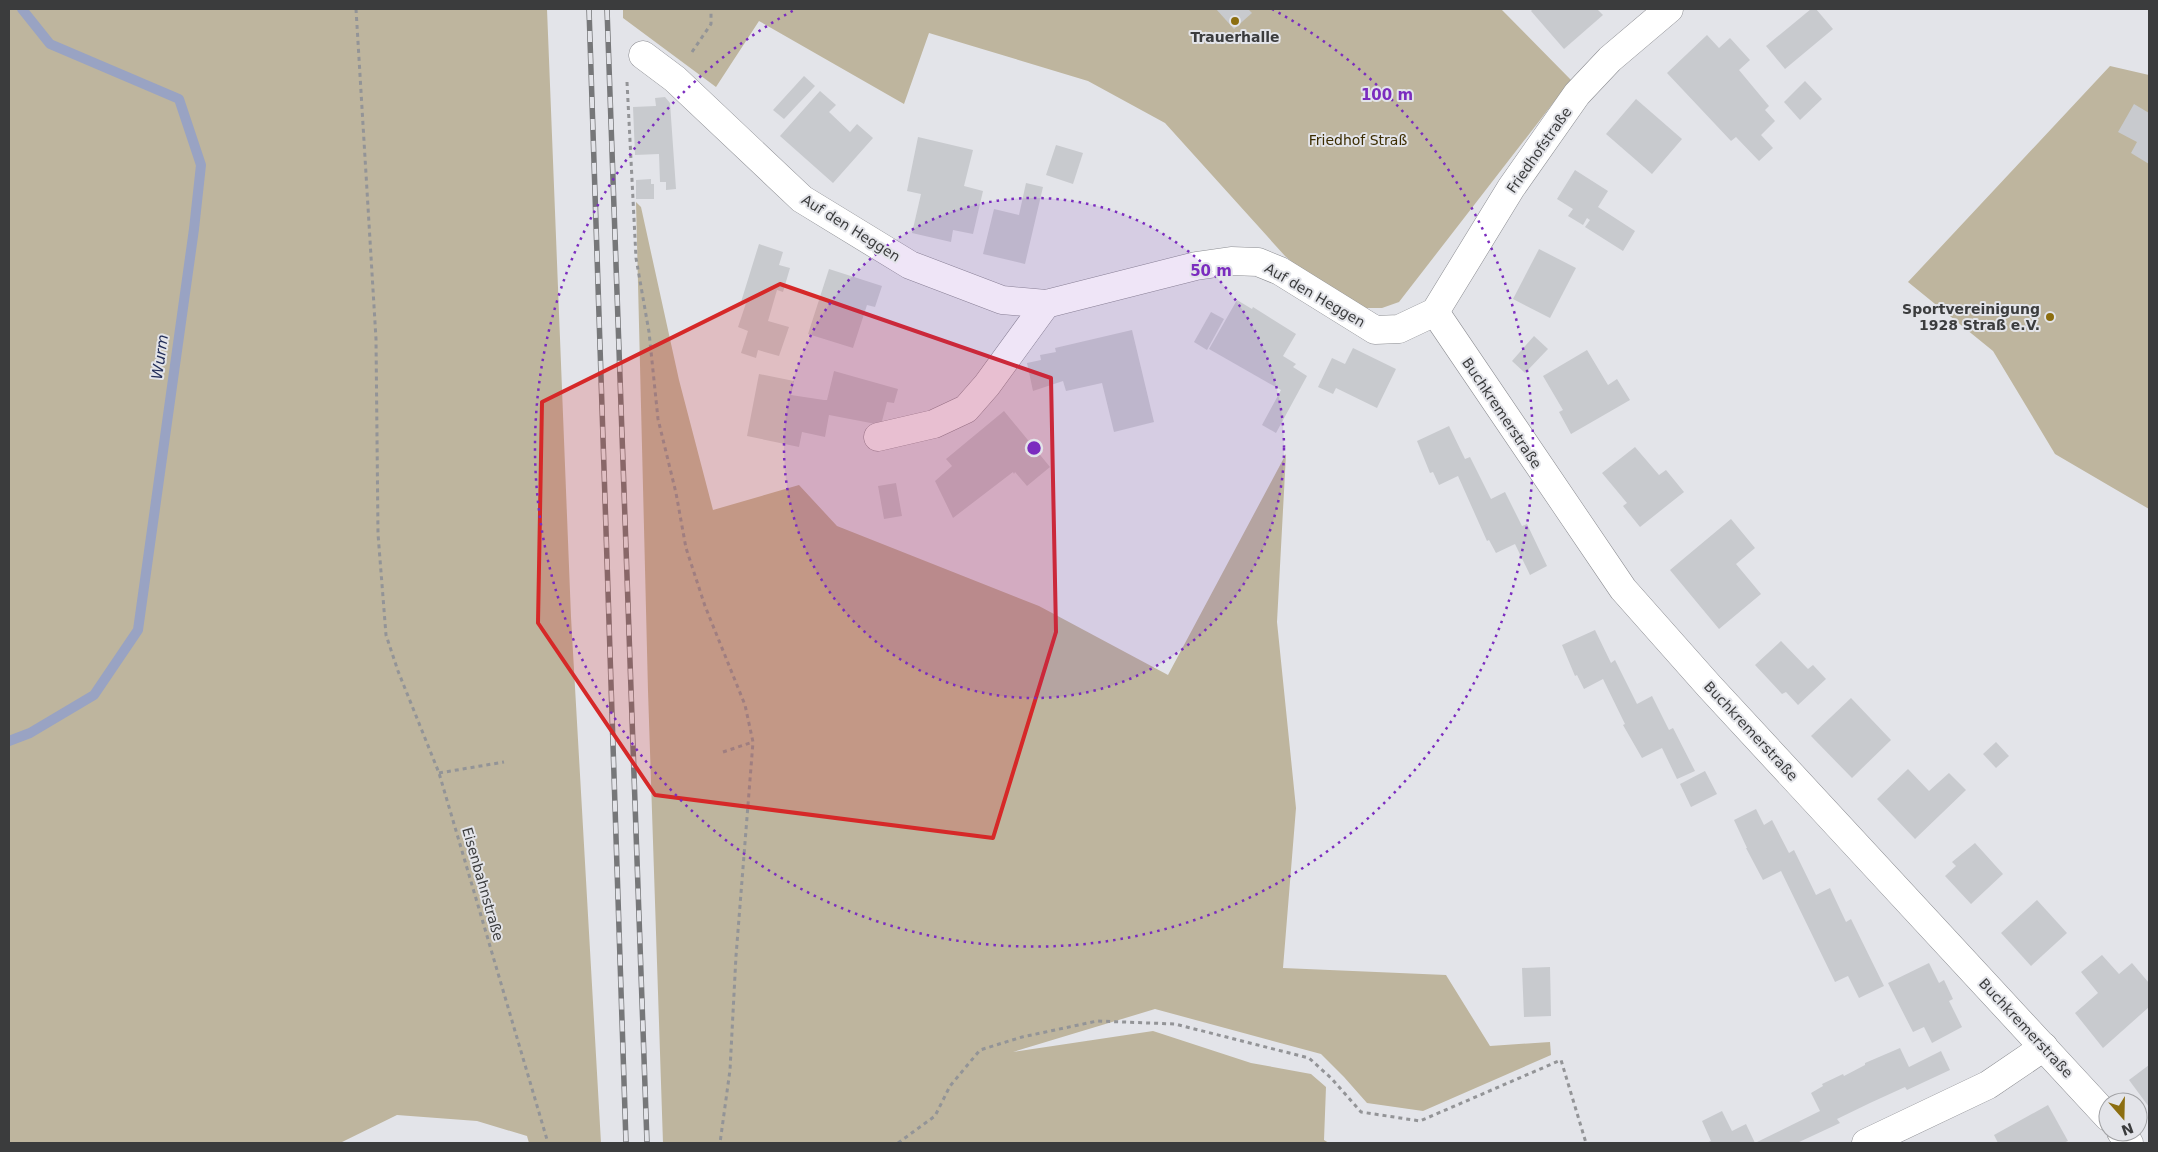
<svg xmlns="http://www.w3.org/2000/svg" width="2158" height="1152" font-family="'DejaVu Sans',sans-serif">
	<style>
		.green { fill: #beb59e }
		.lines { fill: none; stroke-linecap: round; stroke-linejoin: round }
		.stream { stroke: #99a3c3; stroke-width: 10 }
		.building { fill: #c8cace }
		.street-casing { stroke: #8b8c91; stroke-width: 29 }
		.path { stroke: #939497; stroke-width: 3; stroke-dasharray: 4 4; stroke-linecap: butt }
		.street { stroke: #fff; stroke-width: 28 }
		.rail-casing { stroke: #767779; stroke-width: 5.5 }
		.rail { stroke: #e3e4e9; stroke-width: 4; stroke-dasharray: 11; stroke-linecap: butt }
		.marked { fill: #d62828; fill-opacity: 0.2; stroke: #d62828; stroke-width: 4; stroke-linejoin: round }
		.ring { fill: none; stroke: #7b2cbf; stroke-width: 2.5; stroke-dasharray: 2.5 5 }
		.poi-dot { fill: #8c6e10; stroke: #e3e4e9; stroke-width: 2 }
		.labels { text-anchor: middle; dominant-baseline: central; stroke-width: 4; stroke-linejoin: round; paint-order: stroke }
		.poi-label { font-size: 14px; font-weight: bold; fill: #3b3c3d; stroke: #e3e4e9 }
		.park-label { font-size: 14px; fill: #3b2c00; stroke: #e3e4e9 }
		.street-label { font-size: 14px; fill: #3b3c3d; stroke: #e3e4e9 }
		.water-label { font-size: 15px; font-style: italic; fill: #232e59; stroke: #e3e4e9 }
		.centre { fill: #7b2cbf; stroke: #e3e4e9; stroke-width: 2.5 }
		.ring-label { font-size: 15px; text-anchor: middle; font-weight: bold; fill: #7b2cbf; stroke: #e3e4e9; stroke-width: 4; stroke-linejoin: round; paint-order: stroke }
	</style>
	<rect width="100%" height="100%" fill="#e3e4e9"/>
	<!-- green -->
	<g class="green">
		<polygon points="9,9 547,9 571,617 601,1143 529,1143 527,1136 477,1121 397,1115 340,1143 9,1143"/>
		<polygon points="623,9 1501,9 1571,80 1399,302 1382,308 1360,308 1329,294 1285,256 1165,123 1088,81 929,33 904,104 759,21 716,87 623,18"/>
		<polygon points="2110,66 2149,75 2149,509 2055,454 1993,351 1908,282"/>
		<polygon points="636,202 641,207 679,380 713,510 799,485 837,526 1039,606 1168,675 1286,454 1277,622 1296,808 1283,968 1446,975 1490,1046 1550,1042 1551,1055 1423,1111 1367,1103 1344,1077 1321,1054 1155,1009 1013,1052 1153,1031 1251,1063 1311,1074 1326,1087 1324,1140 1329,1143 663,1143 648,691"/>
	</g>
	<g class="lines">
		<!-- stream -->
		<polyline class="stream" points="9,741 30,733 94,695 138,630 194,229 201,165 179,99 50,44 22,9"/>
	</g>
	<!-- building -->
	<g class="building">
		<polygon points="1216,9 1248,9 1252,13 1234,29"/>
		<polygon points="1533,9 1597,9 1603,15 1564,49 1531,11"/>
		<polygon points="1811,9 1816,9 1833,29 1785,69 1766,46"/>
		<polygon points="1707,35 1719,48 1730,38 1750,60 1739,70 1769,106 1765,110 1775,121 1761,135 1773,148 1759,161 1736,137 1731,141 1667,73"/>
		<polygon points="804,76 815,86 784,119 773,110"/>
		<polygon points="1805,81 1822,99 1800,120 1784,102"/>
		<polygon points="820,91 836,105 829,112 850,132 857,124 873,138 833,183 780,136"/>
		<polygon points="665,97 670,103 676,189 666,190 666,182 660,182 659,154 635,155 633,107 656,106 655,98"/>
		<polygon points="1636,99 1682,139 1652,174 1606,134"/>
		<polygon points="2134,104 2149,113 2149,164 2131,153 2137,142 2118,132"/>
		<polygon points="918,137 973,150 964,186 983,191 973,234 953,230 951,242 912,233 921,194 907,191"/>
		<polygon points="1056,145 1083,153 1073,184 1046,175"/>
		<polygon points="1575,170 1608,191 1598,207 1635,231 1623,251 1585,227 1590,220 1587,218 1583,225 1568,216 1573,209 1557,199"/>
		<polygon points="651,179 651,184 654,184 654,199 636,199 636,180"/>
		<polygon points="1026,183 1043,187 1025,264 983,254 994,209 1019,215"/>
		<polygon points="759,244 783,252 779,265 790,268 783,292 777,290 768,321 789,327 779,356 758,350 756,358 741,353 748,331 738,327 746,303 741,302"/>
		<polygon points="1539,249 1576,268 1550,318 1513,299"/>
		<polygon points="829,269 882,286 875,307 867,305 853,348 808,334"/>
		<polygon points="1237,300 1252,309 1253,307 1296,334 1283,356 1296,364 1293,367 1307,376 1276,433 1262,425 1281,390 1209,349"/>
		<polygon points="1211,312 1224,319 1207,350 1194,342"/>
		<polygon points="1132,330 1154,422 1114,432 1102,383 1066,391 1063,381 1033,391 1027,363 1041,360 1040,355 1056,352 1055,348"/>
		<polygon points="1534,336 1548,349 1525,373 1512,361"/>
		<polygon points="1353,348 1396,369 1377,408 1336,388 1333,394 1318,387 1332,358 1345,364"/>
		<polygon points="1587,350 1608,385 1617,379 1630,400 1571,434 1559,412 1563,410 1543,376"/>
		<polygon points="834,371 898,389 894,403 887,402 881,425 829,415 825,437 802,432 799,447 747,436 759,374 794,381 791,395 824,400 827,400"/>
		<polygon points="1004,411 1050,467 1027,486 1015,472 1014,474 1013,472 953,518 935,481 952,466 946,459"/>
		<polygon points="1449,426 1465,459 1470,457 1491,499 1505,492 1522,526 1527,524 1547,566 1530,575 1515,544 1496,553 1489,540 1487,541 1458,476 1439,485 1433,472 1430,473 1417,441"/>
		<polygon points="1635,447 1659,475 1666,470 1684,492 1640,527 1623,506 1627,503 1602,473"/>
		<polygon points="896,483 902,516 884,519 878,486"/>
		<polygon points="1731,519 1755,548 1736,564 1761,594 1719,629 1670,570"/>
		<polygon points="1595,630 1611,663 1615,660 1637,704 1652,696 1669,730 1673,728 1695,771 1677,779 1662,748 1642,758 1623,725 1625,724 1603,679 1584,689 1577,675 1575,676 1562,645"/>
		<polygon points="1781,641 1808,669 1813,665 1826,679 1798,705 1786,692 1782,694 1755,665"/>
		<polygon points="1851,698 1891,740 1852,778 1811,736"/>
		<polygon points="1996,742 2009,756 1996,768 1983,754"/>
		<polygon points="1908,769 1929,791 1949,773 1966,790 1915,839 1877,799"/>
		<polygon points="1705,771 1717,794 1691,807 1680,784"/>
		<polygon points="1756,809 1764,825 1772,820 1789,853 1794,850 1816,895 1830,888 1846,922 1851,919 1884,986 1859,998 1848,976 1835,982 1781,871 1763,880 1746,848 1747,848 1734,820"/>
		<polygon points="1975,843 2003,874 1971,904 1945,876 1956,866 1952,862"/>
		<polygon points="2037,900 2067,933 2031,966 2001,933"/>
		<polygon points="2102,955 2119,974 2132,963 2149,983 2149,1007 2103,1048 2075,1013 2098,993 2081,972"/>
		<polygon points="1929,963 1939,983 1944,980 1953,999 1949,1001 1962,1027 1932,1043 1924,1027 1913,1032 1888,983"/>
		<polygon points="1550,967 1551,1016 1524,1017 1522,968"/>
		<polygon points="1900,1048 1909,1067 1941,1051 1950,1070 1907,1090 1905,1087 1870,1103 1837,1119 1840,1123 1797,1143 1706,1143 1711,1141 1702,1121 1722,1111 1732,1131 1746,1124 1755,1143 1820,1111 1811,1093 1823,1086 1822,1084 1843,1074 1844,1076 1865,1065 1865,1063"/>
		<polygon points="2149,1065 2149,1107 2129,1080"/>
		<polygon points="2048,1105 2068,1141 2063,1143 1998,1143 1994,1135"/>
	</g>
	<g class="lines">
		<defs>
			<g id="street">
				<polyline points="643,55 675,79 802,199 910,265 1002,300 1046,304 1196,266 1231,261 1258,262 1280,271 1375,330 1399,329 1435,312"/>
				<polyline points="1435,312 1623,589 1709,686 2108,1117"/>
				<polyline points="1435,312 1511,188 1577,94 1610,59 1669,9"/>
				<polyline points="878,437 934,424 966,409 987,385 1046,304"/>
				<polyline points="2121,1132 2129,1143"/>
				<polyline points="1866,1143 1988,1085 2044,1047"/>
			</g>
		</defs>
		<!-- street casing -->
		<use href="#street" class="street-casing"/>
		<!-- path -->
		<g class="path">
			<polyline points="356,9 376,339 378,534 386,635 398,671 439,773 548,1143"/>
			<polyline points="692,52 711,24 711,9"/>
			<polyline points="627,82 636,258 649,332 658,419 676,493 686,548 705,606 745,705 753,742 736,956 730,1070 720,1143"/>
			<polyline points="723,752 753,742"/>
			<polyline points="439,773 504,762"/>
			<polyline points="898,1143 935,1116 950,1086 980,1050 1022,1037 1097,1021 1175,1024 1309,1058 1331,1078 1361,1112 1420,1121 1561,1060 1586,1143"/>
		</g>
		<!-- street -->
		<use href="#street" class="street"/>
		<defs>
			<g id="rail">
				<polyline points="589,9 626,1143"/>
				<polyline points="607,9 647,1143"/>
			</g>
		</defs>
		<!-- rail casing -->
		<use href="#rail" class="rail-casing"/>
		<!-- rail -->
		<use href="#rail" class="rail"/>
	</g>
	<!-- marked area -->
	<path class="marked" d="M780,284l271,94 5,254 -63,206 -338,-43 -117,-172 4,-221z"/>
	<!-- distance rings -->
	<circle cx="1034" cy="448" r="250" fill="#7b2cbf" fill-opacity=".12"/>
	<g class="ring">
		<circle cx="1034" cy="448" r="250"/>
		<path d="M1272 9A499 499 0 1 1 796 9"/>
	</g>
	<!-- markers -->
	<g class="poi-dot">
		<circle cx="1235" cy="21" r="5"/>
		<circle cx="2050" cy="317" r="5"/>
	</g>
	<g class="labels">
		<!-- poi labels -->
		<g class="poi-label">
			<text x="1235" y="37">Trauerhalle</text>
			<text x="2040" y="309" text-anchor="end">Sportvereinigung<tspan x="2040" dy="16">1928 Straß e.V.</tspan></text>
		</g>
		<!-- park labels -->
		<g class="park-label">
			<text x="1358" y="140">Friedhof Straß</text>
		</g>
		<!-- street labels -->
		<g class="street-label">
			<text transform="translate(1539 150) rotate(-55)">Friedhofstraße</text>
			<text transform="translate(851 228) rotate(32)">Auf den Heggen</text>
			<text transform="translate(1315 295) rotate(30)">Auf den Heggen</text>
			<text transform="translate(1502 413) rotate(56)">Buchkremerstraße</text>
			<text transform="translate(1751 731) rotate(47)">Buchkremerstraße</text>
			<text transform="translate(483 884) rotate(74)">Eisenbahnstraße</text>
			<text transform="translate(2026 1028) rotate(47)">Buchkremerstraße</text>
		</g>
		<!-- water labels -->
		<g class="water-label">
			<text transform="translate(160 357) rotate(-82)">Wurm</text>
		</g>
	</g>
	<circle cx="1034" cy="448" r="8" class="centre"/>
	<g class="ring-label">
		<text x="1387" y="100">100 m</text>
		<text x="1211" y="276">50 m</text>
	</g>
	<!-- border -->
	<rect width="2158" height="1152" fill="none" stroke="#3b3c3d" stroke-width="20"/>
	<!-- north arrow -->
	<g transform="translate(2123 1117) rotate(160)"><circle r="24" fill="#e3e4e9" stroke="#a0a1a4"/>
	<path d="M0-4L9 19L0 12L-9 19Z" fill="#8c6e10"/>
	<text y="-8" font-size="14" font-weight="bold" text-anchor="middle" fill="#3b3c3d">N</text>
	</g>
</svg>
